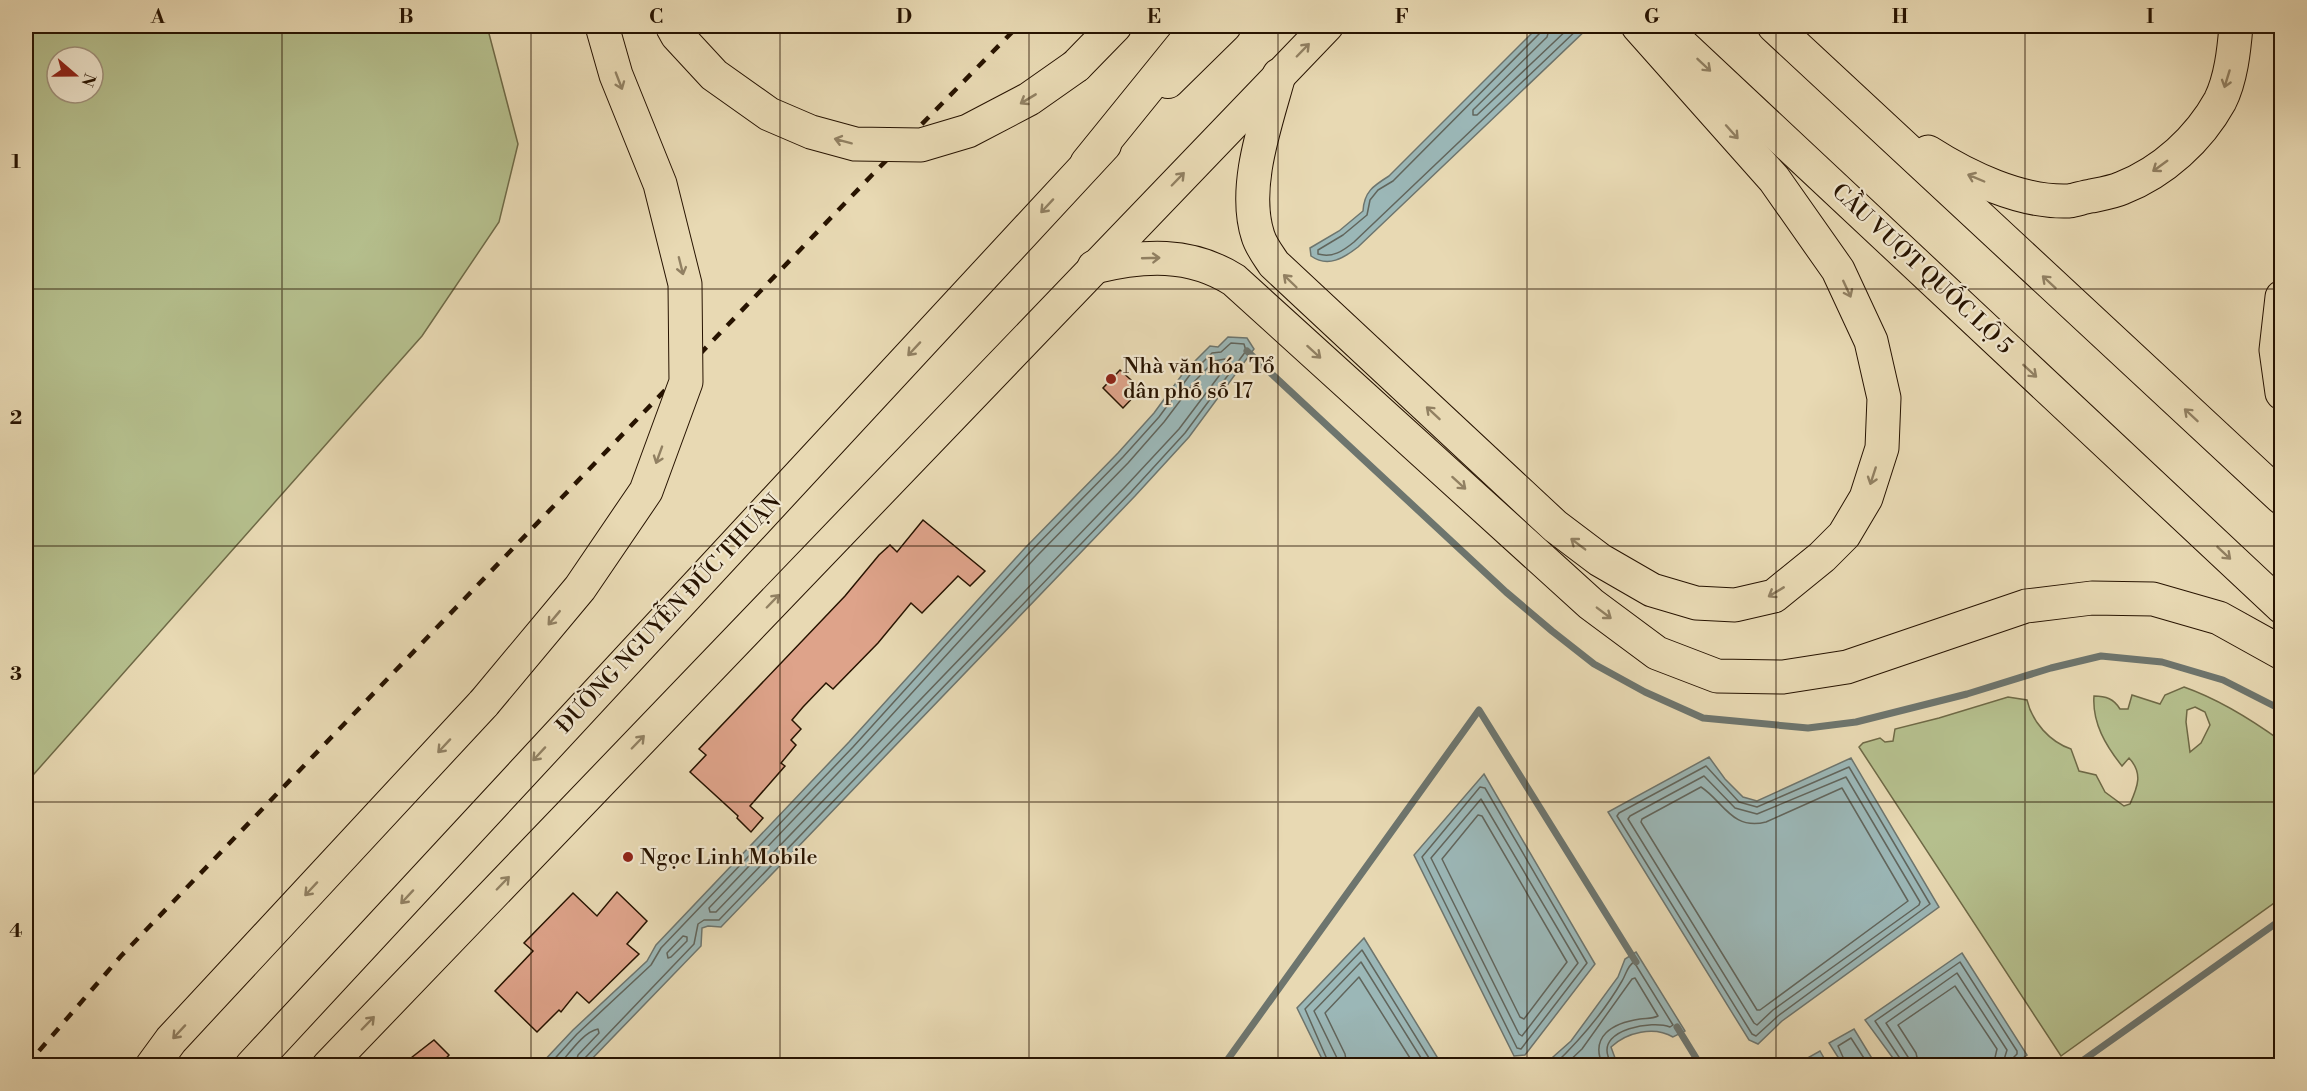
<svg xmlns="http://www.w3.org/2000/svg" width="2307" height="1091" font-family="'Libre Bodoni',serif">
	<style>
		.green { fill: #b5bf8d; stroke: #6e6946; stroke-width: 1.5; fill-rule: evenodd }
		.water { fill: #9bb7b7; stroke: #6d756e; stroke-width: 1.5 }
		.lines { fill: none; stroke-linecap: round; stroke-linejoin: round }
		.shore { stroke: #61655c; stroke-width: 1.5 }
		.stream { stroke: #6d756e; stroke-width: 7 }
		.building { fill: #dea38a; stroke: #271300; stroke-width: 1.5 }
		.trunk-casing { stroke: #271300; stroke-width: 34 }
		.motorway-casing { stroke: #271300; stroke-width: 35 }
		.trunk { stroke: #e8d9b3; stroke-width: 32 }
		.motorway { stroke: #e8d9b3; stroke-width: 33 }
		.rail { stroke: #271300; stroke-width: 4.5; stroke-dasharray: 10 10; stroke-linecap: butt }
		.motorway-bridge-casing { stroke: #271300; stroke-width: 35; stroke-linecap: butt }
		.motorway-bridge { stroke: #e8d9b3; stroke-width: 33 }
		.oneway { stroke: #918062 }
		.grid { fill: none; stroke: #271300; stroke-width: 1.5; stroke-opacity: 0.55 }
		.poi-dot { fill: #8f2418; stroke: #f0e6ce; stroke-width: 2 }
		.labels { text-anchor: middle; dominant-baseline: central; stroke-width: 4.5; stroke-linejoin: round; paint-order: stroke }
		.street-label { font-size: 22px; fill: #271300; stroke: #f0e6ce }
		.poi-label { font-size: 22px; fill: #271300; stroke: #f0e6ce; text-anchor: start }
		.neatline { fill: none; stroke: #271300; stroke-width: 2 }
		.grid-label { font-size: 20px; text-anchor: middle; font-weight: bold; fill: #271300 }
	</style>
	<rect width="100%" height="100%" fill="#e8d9b3"/>
	<filter id="stains"><feTurbulence type="fractalNoise" baseFrequency=".00333" numOctaves="4"/><feColorMatrix values="0 0 0 0 .2 0 0 0 0 .09 0 0 0 0 .02 0 0 0 .5 -.17"/></filter>
	<radialGradient id="worn" r=".72"><stop offset=".6" stop-color="#630" stop-opacity="0"/><stop offset="1" stop-color="#630" stop-opacity=".3"/></radialGradient>
	<!-- green -->
	<g class="green">
		<path d="M26,26h461l31,118 -19,78 -77,114 -396,447zM57,57h36v36h-36z"/>
		<path d="M2184,687c34,12 68,33 97,54v157l-220,158 -202,-309 4,-4 17,-5 5,4 8,-1 2,-12 44,-11 69,-21 19,3c5,22 23,42 44,49l8,22 17,4 9,17 19,14 6,-2c8,-18 13,-31 -1,-46l-7,8c-16,-20 -30,-43 -28,-70 12,0 20,3 26,13h8l4,-14 28,9 5,-9zM2195,707l10,5 5,13 -9,18 -11,9 -4,-30 1,-12z"/>
	</g>
	<!-- water -->
	<g class="water">
		<path d="M1539,26h51l-232,221c-14,11 -30,21 -47,9l-1,-8 29,-17 24,-20c1,-19 10,-25 26,-35z"/>
		<polygon points="1228,337 1247,338 1254,349 1189,437 1135,496 721,927 708,926 702,928 701,946 586,1065 540,1065 573,1030 647,961 656,945 849,742 1025,548 1118,453 1154,413 1184,372 1210,346 1218,347"/>
		<polygon points="1709,757 1725,779 1743,797 1757,801 1851,758 1939,907 1782,1021 1758,1044 1749,1040 1608,812"/>
		<polygon points="1484,774 1595,964 1525,1055 1514,1056 1414,855"/>
		<polygon points="1364,938 1442,1065 1325,1065 1297,1008"/>
		<path d="M1636,952l49,79 -12,6c-19,-11 -46,-5 -62,10l4,11 10,4 14,-3 6,6h-101l27,-24 47,-64 7,-18z"/>
		<polygon points="1962,953 2027,1055 2013,1065 1898,1065 1865,1020"/>
		<polygon points="1854,1029 1876,1065 1843,1065 1829,1043"/>
		<polygon points="1820,1051 1828,1065 1795,1065"/>
	</g>
	<g class="lines">
		<!-- shore -->
		<g class="shore">
			<path d="M1543,26l-2,6 -148,149 -15,9 -8,10 -3,15 -24,20 -25,15v4c15,4 25,-3 36,-12l227,-216"/>
			<polyline points="1550,26 1547,37 1473,110 1473,115 1477,115 1571,26"/>
			<polygon points="1225,359 1228,361 1228,364 1179,429 1125,487 716,912 710,912 709,908 858,752 1036,557 1128,463 1164,422 1195,381 1214,361"/>
			<polygon points="1706,766 1739,802 1757,807 1849,767 1930,904 1778,1016 1756,1036 1752,1034 1617,816 1619,813"/>
			<polygon points="1704,776 1735,808 1757,814 1846,777 1920,902 1919,905 1773,1010 1757,1025 1754,1023 1628,819 1630,816"/>
			<polygon points="1480,787 1485,788 1587,963 1521,1049 1517,1048 1422,857"/>
			<path d="M1701,787c22,14 31,44 65,35l76,-34 66,113 -148,109h-3l-116,-188 1,-3z"/>
			<polygon points="1481,799 1578,963 1522,1036 1519,1034 1431,858"/>
			<polygon points="1478,815 1482,816 1567,962 1524,1019 1520,1017 1442,859"/>
			<polygon points="683,936 687,937 687,941 671,957 668,958 667,953"/>
			<polyline points="548,1066 577,1034 651,965 661,948 853,747 1030,552 1123,457 1159,417 1189,376 1212,353 1221,352 1231,343 1244,344 1246,351 1185,433 1131,492 719,920 704,920 698,924 694,944 584,1059 583,1066"/>
			<path d="M558,1066c11,-12 25,-34 40,-37l1,4 -21,22 -3,11"/>
			<polyline points="1330,1066 1305,1009 1362,950 1434,1066"/>
			<polyline points="1338,1066 1337,1058 1314,1011 1361,962 1426,1066"/>
			<polyline points="1347,1066 1345,1054 1325,1013 1359,977 1415,1066"/>
			<path d="M1553,1066c26,-25 51,-54 69,-85 4,-6 5,-15 12,-19l39,63 -3,2c-17,-7 -71,2 -62,29 1,5 3,7 9,10"/>
			<path d="M1564,1066l18,-17 50,-70 3,-1 23,38c-6,3 -12,2 -18,3 -27,4 -51,17 -37,47"/>
			<polyline points="1847,1066 1838,1046 1851,1038 1869,1066"/>
			<polyline points="1902,1066 1901,1060 1875,1021 1960,962 2017,1051 2017,1054 2011,1060 2010,1066"/>
			<polyline points="1910,1066 1908,1057 1886,1023 1957,973 2007,1050 2002,1066"/>
			<polyline points="1919,1066 1916,1053 1898,1025 1955,986 1997,1049 1993,1066"/>
		</g>
		<!-- stream -->
		<g class="stream">
			<polyline points="1247,351 1506,592 1552,631 1594,664 1645,692 1703,718 1808,728 1856,722 1967,694 2051,668 2101,656 2162,662 2223,680 2282,710"/>
			<polyline points="1677,1027 1701,1066"/>
			<polyline points="1223,1066 1479,710 1636,962"/>
			<polyline points="2075,1066 2282,919"/>
		</g>
	</g>
	<!-- building -->
	<g class="building">
		<polygon points="1120,370 1141,389 1123,408 1103,388"/>
		<polygon points="923,520 985,571 970,586 958,576 922,613 911,603 878,643 833,689 826,683 803,707 792,720 801,729 791,740 796,745 781,763 785,766 750,806 763,818 751,832 737,818 738,816 690,772 706,755 699,749 845,596 879,555 890,545 897,552"/>
		<polygon points="617,892 647,921 627,944 639,954 589,1003 577,992 561,1012 559,1010 537,1032 495,991 533,951 524,943 573,893 597,916"/>
		<polygon points="434,1040 449,1055 440,1065 402,1065"/>
	</g>
	<g class="lines">
		<defs>
			<g id="trunk">
				<polyline points="1168,82 1225,26"/>
				<polyline points="251,1066 1105,145"/>
				<polyline points="328,1066 1327,26"/>
			</g>
			<g id="motorway">
				<polyline points="1774,26 2282,498"/>
				<polyline points="1666,30 2282,607"/>
				<polyline points="1076,66 1115,26"/>
				<path d="M1279,75c-13,48 -37,112 -21,161 3,10 10,19 16,28l281,262 45,34 52,30 44,13 39,2 39,-9 48,-39 22,-22 22,-37 16,-50 2,-50 -13,-57 -33,-71 -64,-91 -136,-153"/>
				<path d="M1928,152c39,25 93,51 141,49 7,-1 15,-4 22,-5 10,-2 22,-4 31,-8 41,-16 77,-49 98,-87 11,-22 14,-51 16,-75"/>
				<polyline points="1087,163 1198,26"/>
				<path d="M1094,267c49,-12 96,-15 140,13l357,324 66,49 60,23 66,1 64,-10 179,-61 66,-8 61,1 66,19 63,35"/>
				<polyline points="2282,297 2276,350 2282,393"/>
				<polyline points="152,1066 171,1040 484,703"/>
			</g>
		</defs>
		<!-- trunk casing -->
		<use href="#trunk" class="trunk-casing"/>
		<!-- motorway casing -->
		<use href="#motorway" class="motorway-casing"/>
		<!-- trunk -->
		<use href="#trunk" class="trunk"/>
		<!-- motorway -->
		<use href="#motorway" class="motorway"/>
		<!-- rail -->
		<polyline class="rail" points="26,1066 121,956 872,175 1018,26"/>
		<defs>
			<g id="motorway-bridge">
				<polyline points="672,26 677,35 714,75 769,114 811,132 855,144 921,145 968,131 1029,99 1076,66"/>
				<polyline points="484,703 580,588 646,491 686,382 685,284 660,184 616,75 602,26"/>
			</g>
		</defs>
		<!-- motorway-bridge casing -->
		<use href="#motorway-bridge" class="motorway-bridge-casing"/>
		<!-- motorway-bridge -->
		<use href="#motorway-bridge" class="motorway-bridge"/>
	</g>
	<!-- one-way arrows -->
	<defs><path id="oneway-shaft" d="M-6 0H5M1.5-3L5.5 0L1.5 3" fill="none" stroke-width="1.6" stroke-linecap="round" stroke-linejoin="round" transform="scale(1.5)"/></defs>
	<g class="oneway">
		<use href="#oneway-shaft" transform="translate(1303 50) rotate(-46)"/>
		<use href="#oneway-shaft" transform="translate(1704 65) rotate(43)"/>
		<use href="#oneway-shaft" transform="translate(2227 79) rotate(107)"/>
		<use href="#oneway-shaft" transform="translate(619 81) rotate(69)"/>
		<use href="#oneway-shaft" transform="translate(1028 99) rotate(149)"/>
		<use href="#oneway-shaft" transform="translate(1732 132) rotate(48)"/>
		<use href="#oneway-shaft" transform="translate(843 141) rotate(-165)"/>
		<use href="#oneway-shaft" transform="translate(2160 166) rotate(144)"/>
		<use href="#oneway-shaft" transform="translate(1976 178) rotate(-157)"/>
		<use href="#oneway-shaft" transform="translate(1178 179) rotate(-46)"/>
		<use href="#oneway-shaft" transform="translate(1047 206) rotate(133)"/>
		<use href="#oneway-shaft" transform="translate(1151 258) rotate(-2)"/>
		<use href="#oneway-shaft" transform="translate(681 266) rotate(76)"/>
		<use href="#oneway-shaft" transform="translate(1290 281) rotate(-136)"/>
		<use href="#oneway-shaft" transform="translate(2049 282) rotate(-137)"/>
		<use href="#oneway-shaft" transform="translate(1847 289) rotate(65)"/>
		<use href="#oneway-shaft" transform="translate(914 349) rotate(133)"/>
		<use href="#oneway-shaft" transform="translate(1314 352) rotate(42)"/>
		<use href="#oneway-shaft" transform="translate(2030 371) rotate(43)"/>
		<use href="#oneway-shaft" transform="translate(1433 413) rotate(-137)"/>
		<use href="#oneway-shaft" transform="translate(2191 415) rotate(-137)"/>
		<use href="#oneway-shaft" transform="translate(659 455) rotate(110)"/>
		<use href="#oneway-shaft" transform="translate(1873 476) rotate(108)"/>
		<use href="#oneway-shaft" transform="translate(1459 483) rotate(42)"/>
		<use href="#oneway-shaft" transform="translate(1578 544) rotate(-143)"/>
		<use href="#oneway-shaft" transform="translate(2224 553) rotate(43)"/>
		<use href="#oneway-shaft" transform="translate(1776 592) rotate(149)"/>
		<use href="#oneway-shaft" transform="translate(773 601) rotate(-46)"/>
		<use href="#oneway-shaft" transform="translate(1604 613) rotate(37)"/>
		<use href="#oneway-shaft" transform="translate(554 618) rotate(130)"/>
		<use href="#oneway-shaft" transform="translate(638 742) rotate(-46)"/>
		<use href="#oneway-shaft" transform="translate(444 746) rotate(133)"/>
		<use href="#oneway-shaft" transform="translate(539 754) rotate(133)"/>
		<use href="#oneway-shaft" transform="translate(503 883) rotate(-46)"/>
		<use href="#oneway-shaft" transform="translate(311 889) rotate(133)"/>
		<use href="#oneway-shaft" transform="translate(407 897) rotate(133)"/>
		<use href="#oneway-shaft" transform="translate(368 1023) rotate(-46)"/>
		<use href="#oneway-shaft" transform="translate(179 1032) rotate(133)"/>
	</g>
	<!-- grid -->
	<path class="grid" d="M282,26v1040M531,26v1040M780,26v1040M1029,26v1040M1278,26v1040M1527,26v1040M1776,26v1040M2025,26v1040M26,289h2256M26,546h2256M26,802h2256"/>
	<!-- markers -->
	<g class="poi-dot">
		<circle cx="1111" cy="379" r="6"/>
		<circle cx="628" cy="857" r="6"/>
	</g>
	<g class="labels">
		<!-- street labels -->
		<g class="street-label">
			<text transform="translate(1922 269) rotate(43)">CẦU VƯỢT QUỐC LỘ 5</text>
			<text transform="translate(669 614) rotate(-47)">ĐƯỜNG NGUYỄN ĐỨC THUẬN</text>
		</g>
		<!-- poi labels -->
		<g class="poi-label">
			<text x="1123" y="366">Nhà văn hóa Tổ<tspan x="1123" dy="25">dân phố số 17</tspan></text>
			<text x="640" y="857">Ngọc Linh Mobile</text>
		</g>
	</g>
	<!-- margin -->
	<rect width="2307" height="1091" fill="none" stroke="#e8d9b3" stroke-width="66"/>
	<!-- north arrow -->
	<g transform="translate(75 75) rotate(110)"><circle r="28" fill="#f0e6ce" stroke="#a0927c" stroke-width="1.5"/>
	<path d="M0-4.5L10 22L0 15L-10 22Z" fill="#8f2418"/>
	<text y="-9" font-size="16" font-weight="bold" text-anchor="middle" fill="#271300">N</text>
	</g>
	<rect x="33" y="33" width="2241" height="1025" class="neatline"/>
	<g class="grid-label">
		<text x="158" y="23">A</text>
		<text x="406" y="23">B</text>
		<text x="656" y="23">C</text>
		<text x="904" y="23">D</text>
		<text x="1154" y="23">E</text>
		<text x="1402" y="23">F</text>
		<text x="1652" y="23">G</text>
		<text x="1900" y="23">H</text>
		<text x="2150" y="23">I</text>
		<text x="16" y="168">1</text>
		<text x="16" y="424">2</text>
		<text x="16" y="680">3</text>
		<text x="16" y="937">4</text>
	</g>
	<rect width="100%" height="100%" filter="url(#stains)"/>
	<rect width="100%" height="100%" fill="url(#worn)"/>
</svg>
